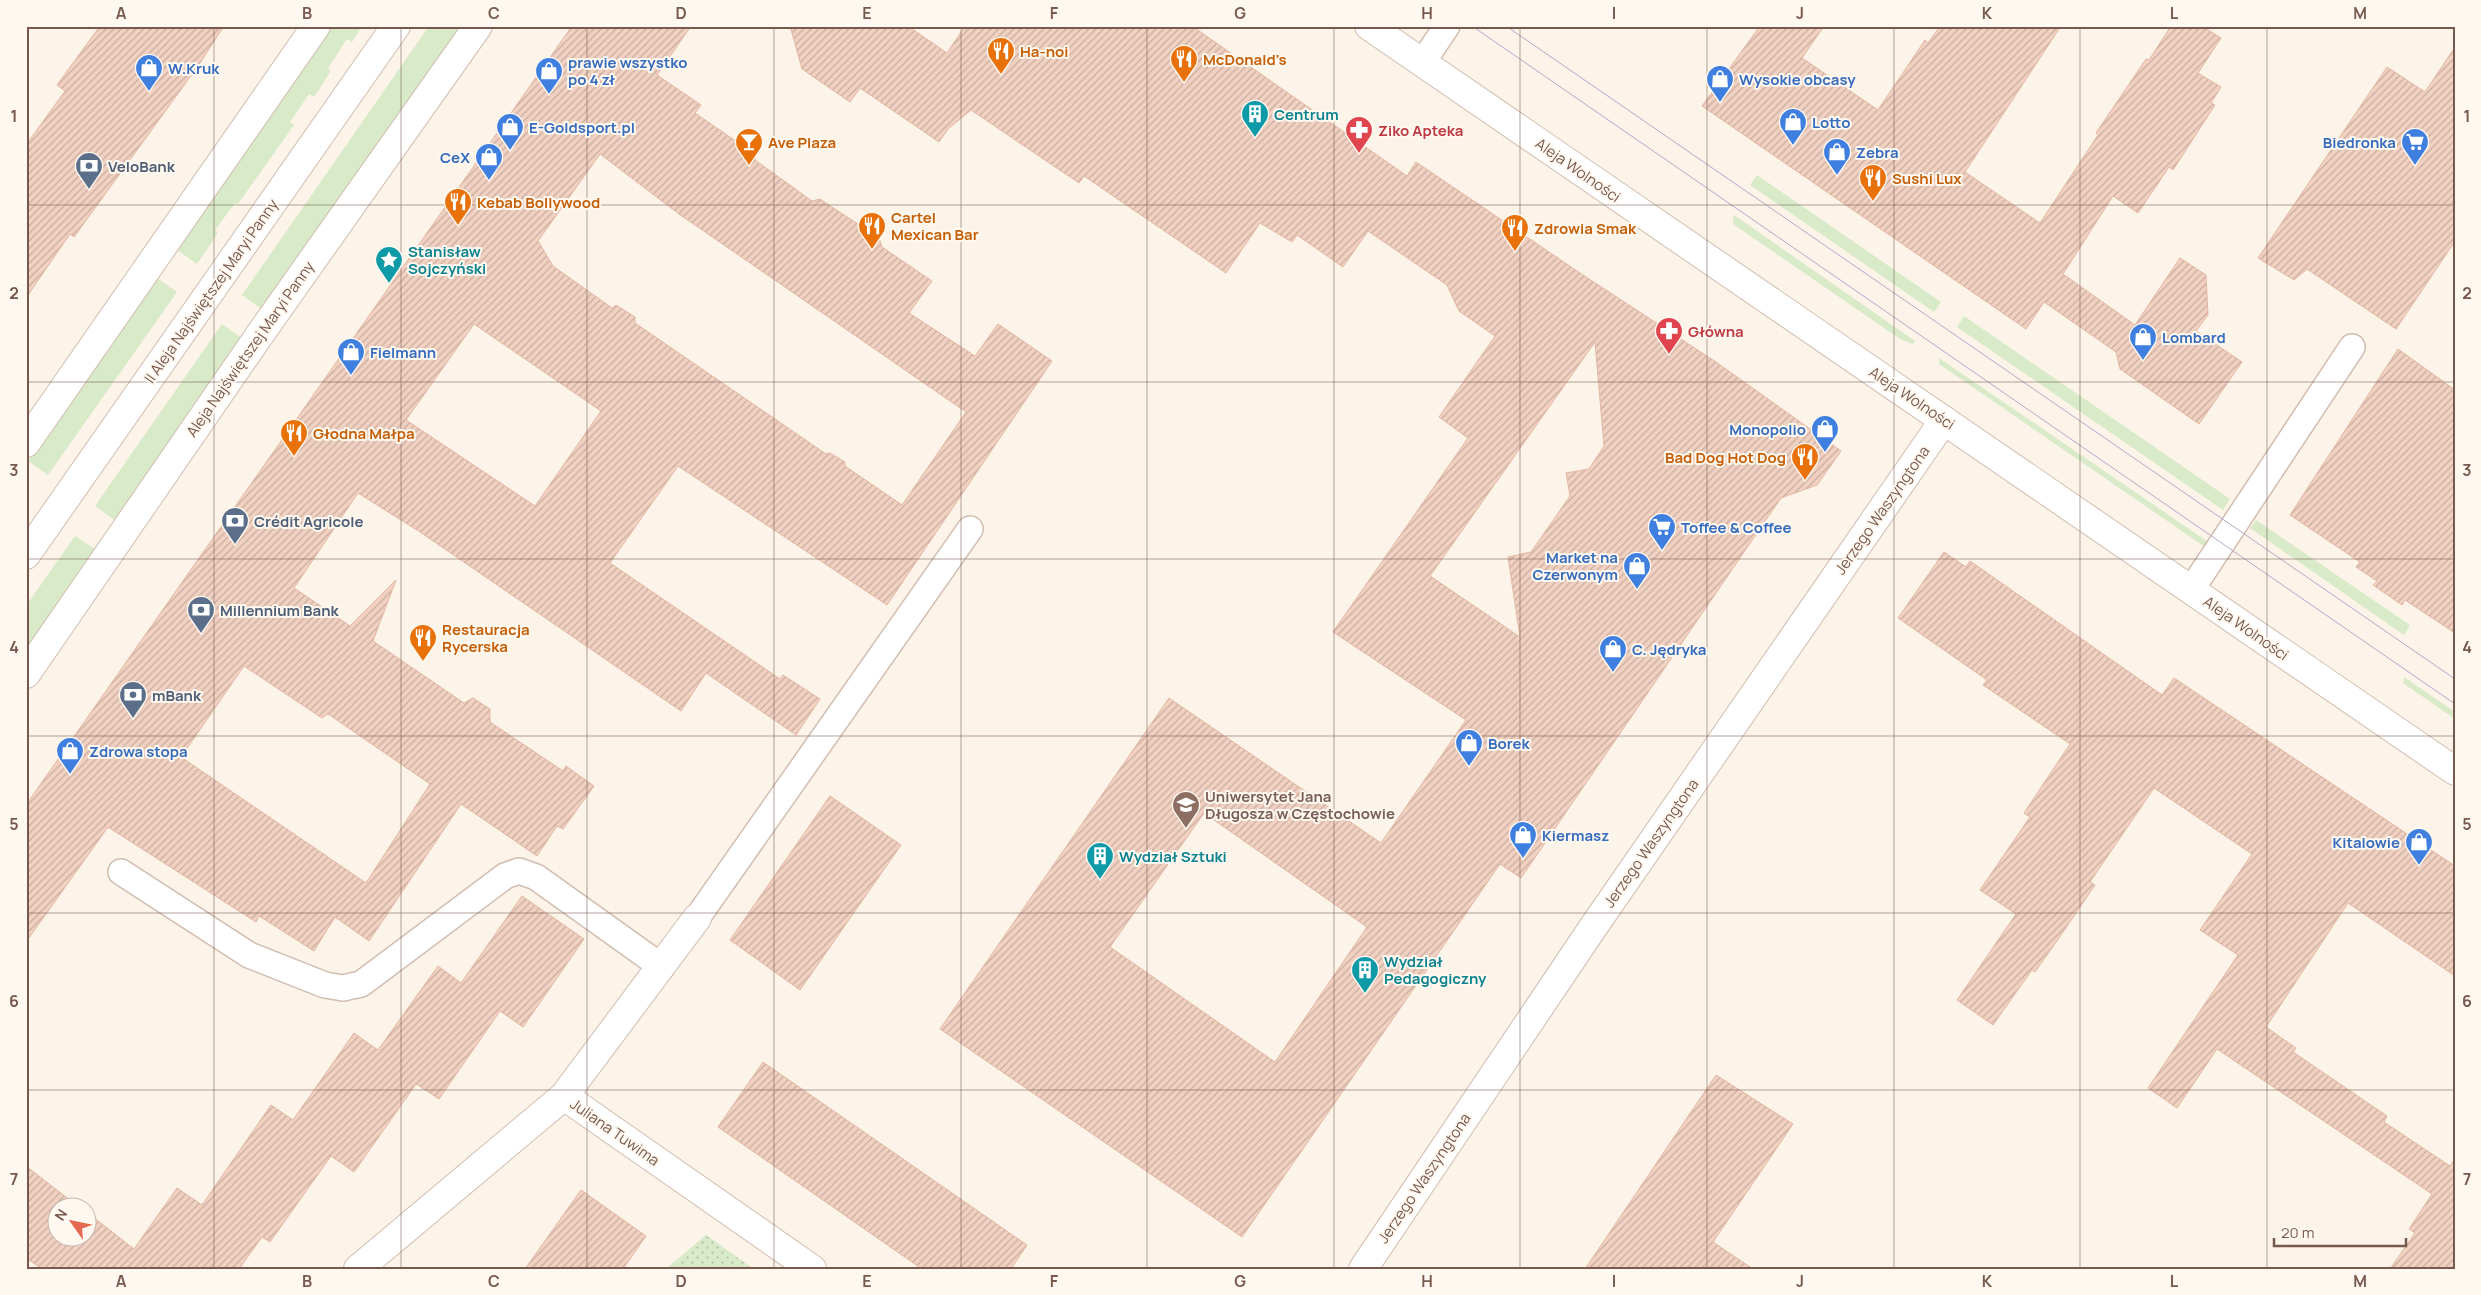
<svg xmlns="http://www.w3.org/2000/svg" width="2481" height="1295" font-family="Manrope,sans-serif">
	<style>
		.grass { fill: #d8eac7 }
		.park { fill: url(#park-dots) }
		.building { fill: url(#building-hatch); stroke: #e4b7a2; fill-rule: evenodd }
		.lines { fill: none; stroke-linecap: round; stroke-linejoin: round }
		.service-casing { stroke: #d1bdb1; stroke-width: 28 }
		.pedestrian-casing { stroke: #d1bdb1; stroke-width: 30 }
		.minor-casing { stroke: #d1bdb1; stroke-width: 30 }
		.tertiary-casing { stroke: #d1bdb1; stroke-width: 30 }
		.service { stroke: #fff; stroke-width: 25 }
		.pedestrian { stroke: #fff; stroke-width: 28 }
		.minor { stroke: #fff; stroke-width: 28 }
		.tertiary { stroke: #fff; stroke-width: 28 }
		.tram { stroke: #b6a7c7; stroke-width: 1 }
		.grid { fill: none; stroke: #77594d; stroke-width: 1; stroke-opacity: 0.55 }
		.labels { text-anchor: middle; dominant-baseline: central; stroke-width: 4; stroke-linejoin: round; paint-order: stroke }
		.food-label { font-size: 15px; font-weight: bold; fill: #c56008; stroke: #fff8f0; text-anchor: start }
		.shop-label { font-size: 15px; font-weight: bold; fill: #366cbe; stroke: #fff8f0; text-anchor: start }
		.culture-label { font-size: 15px; font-weight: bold; fill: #0d838f; stroke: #fff8f0; text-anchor: start }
		.health-label { font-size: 15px; font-weight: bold; fill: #be3a42; stroke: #fff8f0; text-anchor: start }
		.service-label { font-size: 15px; font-weight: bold; fill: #4e5e75; stroke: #fff8f0; text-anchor: start }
		.street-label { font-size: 15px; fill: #77594d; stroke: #fff8f0 }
		.education-label { font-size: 15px; font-weight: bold; fill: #785e54; stroke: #fff8f0; text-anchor: start }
		.neatline { fill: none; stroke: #77594d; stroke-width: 2 }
		.grid-label { font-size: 16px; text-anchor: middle; font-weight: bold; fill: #77594d }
	</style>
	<defs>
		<pattern id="park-dots" width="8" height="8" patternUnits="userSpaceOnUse" patternTransform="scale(1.25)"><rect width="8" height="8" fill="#d8eac7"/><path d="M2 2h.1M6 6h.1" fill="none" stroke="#b4c1a4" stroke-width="1.8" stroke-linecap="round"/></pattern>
		<pattern id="building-hatch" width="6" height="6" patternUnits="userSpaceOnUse" patternTransform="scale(1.25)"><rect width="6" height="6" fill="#f1d1c1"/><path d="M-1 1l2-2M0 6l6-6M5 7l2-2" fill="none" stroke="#c8ad9f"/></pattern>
	</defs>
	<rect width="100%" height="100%" fill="#fcf4e9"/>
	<!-- grass -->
	<g class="grass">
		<polygon points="332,26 362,26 352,42 347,39 328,68 331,71 314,97 309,94 290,122 294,125 238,204 235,203 215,230 218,233 197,264 176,249"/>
		<polygon points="429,26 461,26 263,310 242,295"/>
		<polygon points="1757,175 1941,302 1934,312 1750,185"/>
		<polygon points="1734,215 1915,341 1913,344 1900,339 1733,224"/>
		<polygon points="157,278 177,292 48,475 28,461"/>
		<polygon points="1964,316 2230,499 2223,510 1957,327"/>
		<polygon points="222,324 243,339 116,521 95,506"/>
		<polygon points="1939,358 2211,544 2208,549 1939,364"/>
		<polygon points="2256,520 2410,625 2404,635 2250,528"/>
		<polygon points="75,536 96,550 26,650 26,606"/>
		<polygon points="2404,677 2455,712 2455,719 2403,683"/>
	</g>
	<!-- park -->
	<polygon class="park" points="706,1235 754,1269 666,1269"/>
	<!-- building -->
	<g class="building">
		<polygon points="100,26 224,26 198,66 74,237 70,234 26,298 26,145 65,91 57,85"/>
		<path d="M572,26h119l-34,49 44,30 -6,8 61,42 -1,5 57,41 8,-2 59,39 3,9 50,34 -23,32 66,43 23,-32 54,37 -165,244 -209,-139 -68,97 170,116 3,-4 37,24 -24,36 -90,-62 -25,38 -261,-179 -62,-39 -64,95 56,38 46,-46 -23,61 91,62 9,-5 17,11v13l73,49 3,-5 28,20 -31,43 -6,-3 -20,30 -76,-52 -92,137 -34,-24 -21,34 -55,-35 -3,6 -148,-95 -82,115v-137zM600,154l79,60 287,198 -64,93 -57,-39v-4l-15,-9 -4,1 -191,-131v-6l-19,-12 -4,3 -59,-42 -15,-25zM474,324l127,87 -66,95 -129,-86zM244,666l78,52 6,-4 102,70 -64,99 -185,-126z"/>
		<path d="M790,26h118l39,27 18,-27h227l215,150 9,-14 167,113 133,87 125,89 -24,34 -36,13 -260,380 -21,-14 -258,373 -302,-208 229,-331 212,145 85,-123 -133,-88 135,-194 -29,-21 56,-81 -36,-25 -12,-26 -79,-54 -25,36 -46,-32 -5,7 -32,-19 -34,50 -142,-97 -5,7 -108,-73 -23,19 -9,13 -79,-54 -10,14 -48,-33zM1595,342l9,104 -15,23 -23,4 4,23 -39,56 -23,5 12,80 -90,-61zM1204,813l163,114 -92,135 -165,-115z"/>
		<polygon points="1760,26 1824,26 1802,58 1878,110 1925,40 1928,43 1940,26 2061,26 1965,172 2040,223 2098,135 2096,133 2146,59 2149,60 2171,26 2202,26 2221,38 2198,73 2221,87 2211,103 2215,105 2173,170 2169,167 2138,213 2113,196 2063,274 2135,325 2180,258 2206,275 2208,315 2196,331 2242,362 2199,424 2120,369 2116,352 2044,302 2026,329 1702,106"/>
		<polygon points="2455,47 2455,241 2396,329 2307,269 2294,280 2258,258 2387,67 2425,92"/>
		<polygon points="2398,349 2455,390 2455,633 2405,600 2402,605 2373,585 2377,581 2356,567 2360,562 2290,515"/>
		<polygon points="1944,552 1966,567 1970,561 2162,695 2174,678 2455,866 2455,976 2348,903 2266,1027 2296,1048 2293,1052 2387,1116 2384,1122 2450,1166 2455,1159 2455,1269 2390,1269 2415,1233 2409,1229 2432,1194 2217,1049 2177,1108 2148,1088 2238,955 2200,930 2252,854 2154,788 2090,882 2095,885 2059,938 2035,972 2032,970 1993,1025 1957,1000 2016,914 1980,890 2030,817 2024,813 2070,744 1983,685 1987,680 1898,618"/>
		<polygon points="830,796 901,845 800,990 730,940"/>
		<polygon points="522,896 584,939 523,1027 500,1011 439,1099 416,1084 354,1172 331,1156 270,1242 262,1237 239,1269 42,1269 26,1258 26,1166 80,1208 58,1208 58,1238 88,1238 88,1213 134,1249 177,1188 202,1205 271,1105 293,1120 354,1033 378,1050 438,966 461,983"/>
		<polygon points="763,1062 1027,1245 1011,1269 922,1269 718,1127"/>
		<polygon points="1716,1075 1793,1124 1713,1242 1753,1269 1585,1269"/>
		<polygon points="581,1190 646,1236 623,1269 525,1269"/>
	</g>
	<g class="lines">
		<defs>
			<g id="service">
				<polyline points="1422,63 1447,26"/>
				<polyline points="2191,590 2352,347"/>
				<polyline points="121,872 249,955 325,985 343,988 361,984 505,876 519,871 536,877 662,967"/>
				<polyline points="697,918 970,529"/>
			</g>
			<polyline id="pedestrian" points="26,555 396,26"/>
			<g id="minor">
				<polyline points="26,443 316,26"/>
				<polyline points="26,674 263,330 478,26"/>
				<polyline points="564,1096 697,918"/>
				<polyline points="358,1269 564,1096 812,1269"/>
				<polyline points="1363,1269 1594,926 1944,420"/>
			</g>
			<polyline id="tertiary" points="1369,26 2455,771"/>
		</defs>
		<!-- service casing -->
		<use href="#service" class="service-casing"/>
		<!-- pedestrian casing -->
		<use href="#pedestrian" class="pedestrian-casing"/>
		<!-- minor casing -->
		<use href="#minor" class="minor-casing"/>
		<!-- tertiary casing -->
		<use href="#tertiary" class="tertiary-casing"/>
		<!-- service -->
		<use href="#service" class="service"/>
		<!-- pedestrian -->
		<use href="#pedestrian" class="pedestrian"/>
		<!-- minor -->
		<use href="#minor" class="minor"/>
		<!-- tertiary -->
		<use href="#tertiary" class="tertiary"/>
		<!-- tram -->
		<g class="tram">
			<polyline points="1472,26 2455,704"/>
			<polyline points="1506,26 2455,679"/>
		</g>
	</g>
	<!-- grid -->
	<path class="grid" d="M214,26v1243M401,26v1243M587,26v1243M774,26v1243M961,26v1243M1147,26v1243M1334,26v1243M1520,26v1243M1707,26v1243M1894,26v1243M2080,26v1243M2267,26v1243M26,205h2429M26,382h2429M26,559h2429M26,736h2429M26,913h2429M26,1090h2429"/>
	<!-- icons -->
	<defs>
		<symbol id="restaurant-pin" viewBox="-11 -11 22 30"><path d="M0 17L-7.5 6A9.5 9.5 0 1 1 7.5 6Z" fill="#e8710a" stroke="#fff8f0"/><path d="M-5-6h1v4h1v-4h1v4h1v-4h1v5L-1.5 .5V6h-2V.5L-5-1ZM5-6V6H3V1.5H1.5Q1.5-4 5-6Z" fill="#fff"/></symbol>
		<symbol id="shop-pin" viewBox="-11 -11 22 30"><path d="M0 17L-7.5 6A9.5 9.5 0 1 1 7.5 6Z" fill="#3f7fe0" stroke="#fff8f0"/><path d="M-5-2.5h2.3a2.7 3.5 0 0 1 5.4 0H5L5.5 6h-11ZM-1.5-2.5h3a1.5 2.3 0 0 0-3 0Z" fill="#fff"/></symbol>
		<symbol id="building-pin" viewBox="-11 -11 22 30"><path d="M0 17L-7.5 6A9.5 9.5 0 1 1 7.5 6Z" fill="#0f9aa8" stroke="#fff8f0"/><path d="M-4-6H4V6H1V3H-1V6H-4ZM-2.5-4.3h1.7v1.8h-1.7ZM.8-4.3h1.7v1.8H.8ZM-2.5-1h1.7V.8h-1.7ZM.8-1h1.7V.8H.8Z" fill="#fff"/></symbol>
		<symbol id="pharmacy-pin" viewBox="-11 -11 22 30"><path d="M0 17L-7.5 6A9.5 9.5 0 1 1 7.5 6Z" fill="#e0444e" stroke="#fff8f0"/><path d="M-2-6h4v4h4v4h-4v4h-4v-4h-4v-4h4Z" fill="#fff"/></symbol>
		<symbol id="bar-pin" viewBox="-11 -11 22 30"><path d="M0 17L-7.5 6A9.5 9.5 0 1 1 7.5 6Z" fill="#e8710a" stroke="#fff8f0"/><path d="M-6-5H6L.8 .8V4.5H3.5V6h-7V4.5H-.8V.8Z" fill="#fff"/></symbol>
		<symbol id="supermarket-pin" viewBox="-11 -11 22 30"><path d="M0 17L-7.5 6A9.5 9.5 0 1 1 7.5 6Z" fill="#3f7fe0" stroke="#fff8f0"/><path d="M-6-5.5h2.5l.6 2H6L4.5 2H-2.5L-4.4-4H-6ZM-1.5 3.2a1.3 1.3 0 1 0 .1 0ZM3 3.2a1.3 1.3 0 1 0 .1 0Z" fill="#fff"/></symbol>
		<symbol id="bank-pin" viewBox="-11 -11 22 30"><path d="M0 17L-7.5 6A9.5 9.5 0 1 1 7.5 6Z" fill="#5c6f8a" stroke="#fff8f0"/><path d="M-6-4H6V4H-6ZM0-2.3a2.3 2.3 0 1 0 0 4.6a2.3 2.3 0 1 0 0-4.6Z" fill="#fff"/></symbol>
		<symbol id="sight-pin" viewBox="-11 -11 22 30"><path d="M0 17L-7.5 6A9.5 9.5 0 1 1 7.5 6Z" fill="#0f9aa8" stroke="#fff8f0"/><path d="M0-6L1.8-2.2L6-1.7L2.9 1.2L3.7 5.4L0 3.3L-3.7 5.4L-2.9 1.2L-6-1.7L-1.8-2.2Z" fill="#fff"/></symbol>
		<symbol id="university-pin" viewBox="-11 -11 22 30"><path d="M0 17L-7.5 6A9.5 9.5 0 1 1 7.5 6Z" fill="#8d6e63" stroke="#fff8f0"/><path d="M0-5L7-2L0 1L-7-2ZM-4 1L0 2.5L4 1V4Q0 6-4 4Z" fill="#fff"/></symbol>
	</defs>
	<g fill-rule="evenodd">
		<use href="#restaurant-pin" x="985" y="35" width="32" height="43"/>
		<use href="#restaurant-pin" x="1168" y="43" width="32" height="43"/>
		<use href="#shop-pin" x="133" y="52" width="32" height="43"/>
		<use href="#shop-pin" x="533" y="55" width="32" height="43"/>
		<use href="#shop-pin" x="1704" y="63" width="32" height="43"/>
		<use href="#building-pin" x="1239" y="98" width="32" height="43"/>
		<use href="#shop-pin" x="1777" y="106" width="32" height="43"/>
		<use href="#shop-pin" x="494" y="111" width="32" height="43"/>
		<use href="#pharmacy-pin" x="1343" y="114" width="32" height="43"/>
		<use href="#bar-pin" x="733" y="126" width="32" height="43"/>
		<use href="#supermarket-pin" x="2399" y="126" width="32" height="43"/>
		<use href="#shop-pin" x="1821" y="136" width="32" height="43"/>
		<use href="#shop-pin" x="473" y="141" width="32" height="43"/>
		<use href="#bank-pin" x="73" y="150" width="32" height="43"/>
		<use href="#restaurant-pin" x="1857" y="162" width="32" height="43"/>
		<use href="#restaurant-pin" x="442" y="186" width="32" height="43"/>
		<use href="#restaurant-pin" x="856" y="210" width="32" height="43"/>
		<use href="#restaurant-pin" x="1499" y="212" width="32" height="43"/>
		<use href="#sight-pin" x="373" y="244" width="32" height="43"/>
		<use href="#pharmacy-pin" x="1653" y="315" width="32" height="43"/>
		<use href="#shop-pin" x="2127" y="321" width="32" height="43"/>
		<use href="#shop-pin" x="335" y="336" width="32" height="43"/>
		<use href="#shop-pin" x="1809" y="413" width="32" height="43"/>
		<use href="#restaurant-pin" x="278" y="417" width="32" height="43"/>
		<use href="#restaurant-pin" x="1789" y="441" width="32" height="43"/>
		<use href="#bank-pin" x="219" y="505" width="32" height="43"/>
		<use href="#supermarket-pin" x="1646" y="511" width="32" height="43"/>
		<use href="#shop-pin" x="1621" y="550" width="32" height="43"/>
		<use href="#bank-pin" x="185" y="594" width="32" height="43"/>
		<use href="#restaurant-pin" x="407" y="622" width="32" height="43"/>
		<use href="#shop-pin" x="1597" y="633" width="32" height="43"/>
		<use href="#bank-pin" x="117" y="679" width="32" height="43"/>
		<use href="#shop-pin" x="1453" y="727" width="32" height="43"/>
		<use href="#shop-pin" x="54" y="735" width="32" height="43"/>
		<use href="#university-pin" x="1170" y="789" width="32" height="43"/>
		<use href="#shop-pin" x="1507" y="819" width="32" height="43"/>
		<use href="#shop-pin" x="2403" y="826" width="32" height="43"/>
		<use href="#building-pin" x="1084" y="840" width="32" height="43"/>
		<use href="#building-pin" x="1349" y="954" width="32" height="43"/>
	</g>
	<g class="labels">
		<!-- food labels -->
		<g class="food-label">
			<text x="1020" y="51">Ha-noi</text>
			<text x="1203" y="59">McDonald's</text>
			<text x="768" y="142">Ave Plaza</text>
			<text x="1892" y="178">Sushi Lux</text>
			<text x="477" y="202">Kebab Bollywood</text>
			<text x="891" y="217">Cartel<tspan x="891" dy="17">Mexican Bar</tspan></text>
			<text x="1534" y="228">Zdrowia Smak</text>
			<text x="313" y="433">Głodna Małpa</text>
			<text x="1786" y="457" text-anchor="end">Bad Dog Hot Dog</text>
			<text x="442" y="629">Restauracja<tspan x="442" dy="17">Rycerska</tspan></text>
		</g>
		<!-- shop labels -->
		<g class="shop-label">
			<text x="568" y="62">prawie wszystko<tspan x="568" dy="17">po 4 zł</tspan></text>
			<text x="168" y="68">W.Kruk</text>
			<text x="1739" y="79">Wysokie obcasy</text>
			<text x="1812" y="122">Lotto</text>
			<text x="529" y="127">E-Goldsport.pl</text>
			<text x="2396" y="142" text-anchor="end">Biedronka</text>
			<text x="1856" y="152">Zebra</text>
			<text x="470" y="157" text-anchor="end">CeX</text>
			<text x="2162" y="337">Lombard</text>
			<text x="370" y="352">Fielmann</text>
			<text x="1806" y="429" text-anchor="end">Monopolio</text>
			<text x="1681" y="527">Toffee &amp; Coffee</text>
			<text x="1618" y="557" text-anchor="end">Market na<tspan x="1618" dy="17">Czerwonym</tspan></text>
			<text x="1632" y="649">C. Jędryka</text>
			<text x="1488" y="743">Borek</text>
			<text x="89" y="751">Zdrowa stopa</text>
			<text x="1542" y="835">Kiermasz</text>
			<text x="2400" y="842" text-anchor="end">Kitalowie</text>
		</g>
		<!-- culture labels -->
		<g class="culture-label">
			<text x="1274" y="114">Centrum</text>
			<text x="408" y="251">Stanisław<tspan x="408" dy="17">Sojczyński</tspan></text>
			<text x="1119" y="856">Wydział Sztuki</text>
			<text x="1384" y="961">Wydział<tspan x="1384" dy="17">Pedagogiczny</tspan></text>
		</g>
		<!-- health labels -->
		<g class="health-label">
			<text x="1378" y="130">Ziko Apteka</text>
			<text x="1688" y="331">Główna</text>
		</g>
		<!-- service labels -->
		<g class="service-label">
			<text x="108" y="166">VeloBank</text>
			<text x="254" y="521">Crédit Agricole</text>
			<text x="220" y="610">Millennium Bank</text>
			<text x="152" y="695">mBank</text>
		</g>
		<!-- street labels -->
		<g class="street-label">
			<text transform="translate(1578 170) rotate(35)">Aleja Wolności</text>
			<text transform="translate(211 291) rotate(-55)">II Aleja Najświętszej Maryi Panny</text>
			<text transform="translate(250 349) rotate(-55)">Aleja Najświętszej Maryi Panny</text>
			<text transform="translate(1912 398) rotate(34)">Aleja Wolności</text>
			<text transform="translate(1882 510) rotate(-55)">Jerzego Waszyngtona</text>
			<text transform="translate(2246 628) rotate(35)">Aleja Wolności</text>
			<text transform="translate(1651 843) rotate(-55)">Jerzego Waszyngtona</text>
			<text transform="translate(615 1132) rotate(35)">Juliana Tuwima</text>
			<text transform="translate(1424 1178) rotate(-56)">Jerzego Waszyngtona</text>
		</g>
		<!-- education labels -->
		<g class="education-label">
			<text x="1205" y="796">Uniwersytet Jana<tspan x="1205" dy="17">Długosza w Częstochowie</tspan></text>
		</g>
	</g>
	<!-- border -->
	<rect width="2481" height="1295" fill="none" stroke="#fff8f0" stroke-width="55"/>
	<!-- north arrow -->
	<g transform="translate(72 1222) rotate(303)"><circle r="24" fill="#fff8f0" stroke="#c9b8af"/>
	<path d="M0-4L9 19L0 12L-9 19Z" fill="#e36951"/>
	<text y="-8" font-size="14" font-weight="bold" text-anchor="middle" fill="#77594d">N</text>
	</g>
	<!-- scale -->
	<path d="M2274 1238v8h132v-8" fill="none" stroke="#77594d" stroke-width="2.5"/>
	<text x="2281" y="1238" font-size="15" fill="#77594d" stroke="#fff8f0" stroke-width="4" paint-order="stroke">20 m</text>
	<rect x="28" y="28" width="2426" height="1240" class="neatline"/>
	<g class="grid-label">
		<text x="121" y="19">A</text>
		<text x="307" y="19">B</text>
		<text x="494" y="19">C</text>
		<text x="681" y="19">D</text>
		<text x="867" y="19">E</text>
		<text x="1054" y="19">F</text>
		<text x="1240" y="19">G</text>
		<text x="1427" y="19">H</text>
		<text x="1614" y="19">I</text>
		<text x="1800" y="19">J</text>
		<text x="1987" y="19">K</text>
		<text x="2174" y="19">L</text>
		<text x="2360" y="19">M</text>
		<text x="14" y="122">1</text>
		<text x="2467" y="122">1</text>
		<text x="14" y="299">2</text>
		<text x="2467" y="299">2</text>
		<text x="14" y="476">3</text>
		<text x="2467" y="476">3</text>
		<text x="14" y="653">4</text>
		<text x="2467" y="653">4</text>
		<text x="14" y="830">5</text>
		<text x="2467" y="830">5</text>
		<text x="14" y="1007">6</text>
		<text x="2467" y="1007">6</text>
		<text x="14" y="1185">7</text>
		<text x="2467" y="1185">7</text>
		<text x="121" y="1287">A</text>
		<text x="307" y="1287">B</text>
		<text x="494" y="1287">C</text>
		<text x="681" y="1287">D</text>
		<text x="867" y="1287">E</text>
		<text x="1054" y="1287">F</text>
		<text x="1240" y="1287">G</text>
		<text x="1427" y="1287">H</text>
		<text x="1614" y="1287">I</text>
		<text x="1800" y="1287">J</text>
		<text x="1987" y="1287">K</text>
		<text x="2174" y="1287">L</text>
		<text x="2360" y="1287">M</text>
	</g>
</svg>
